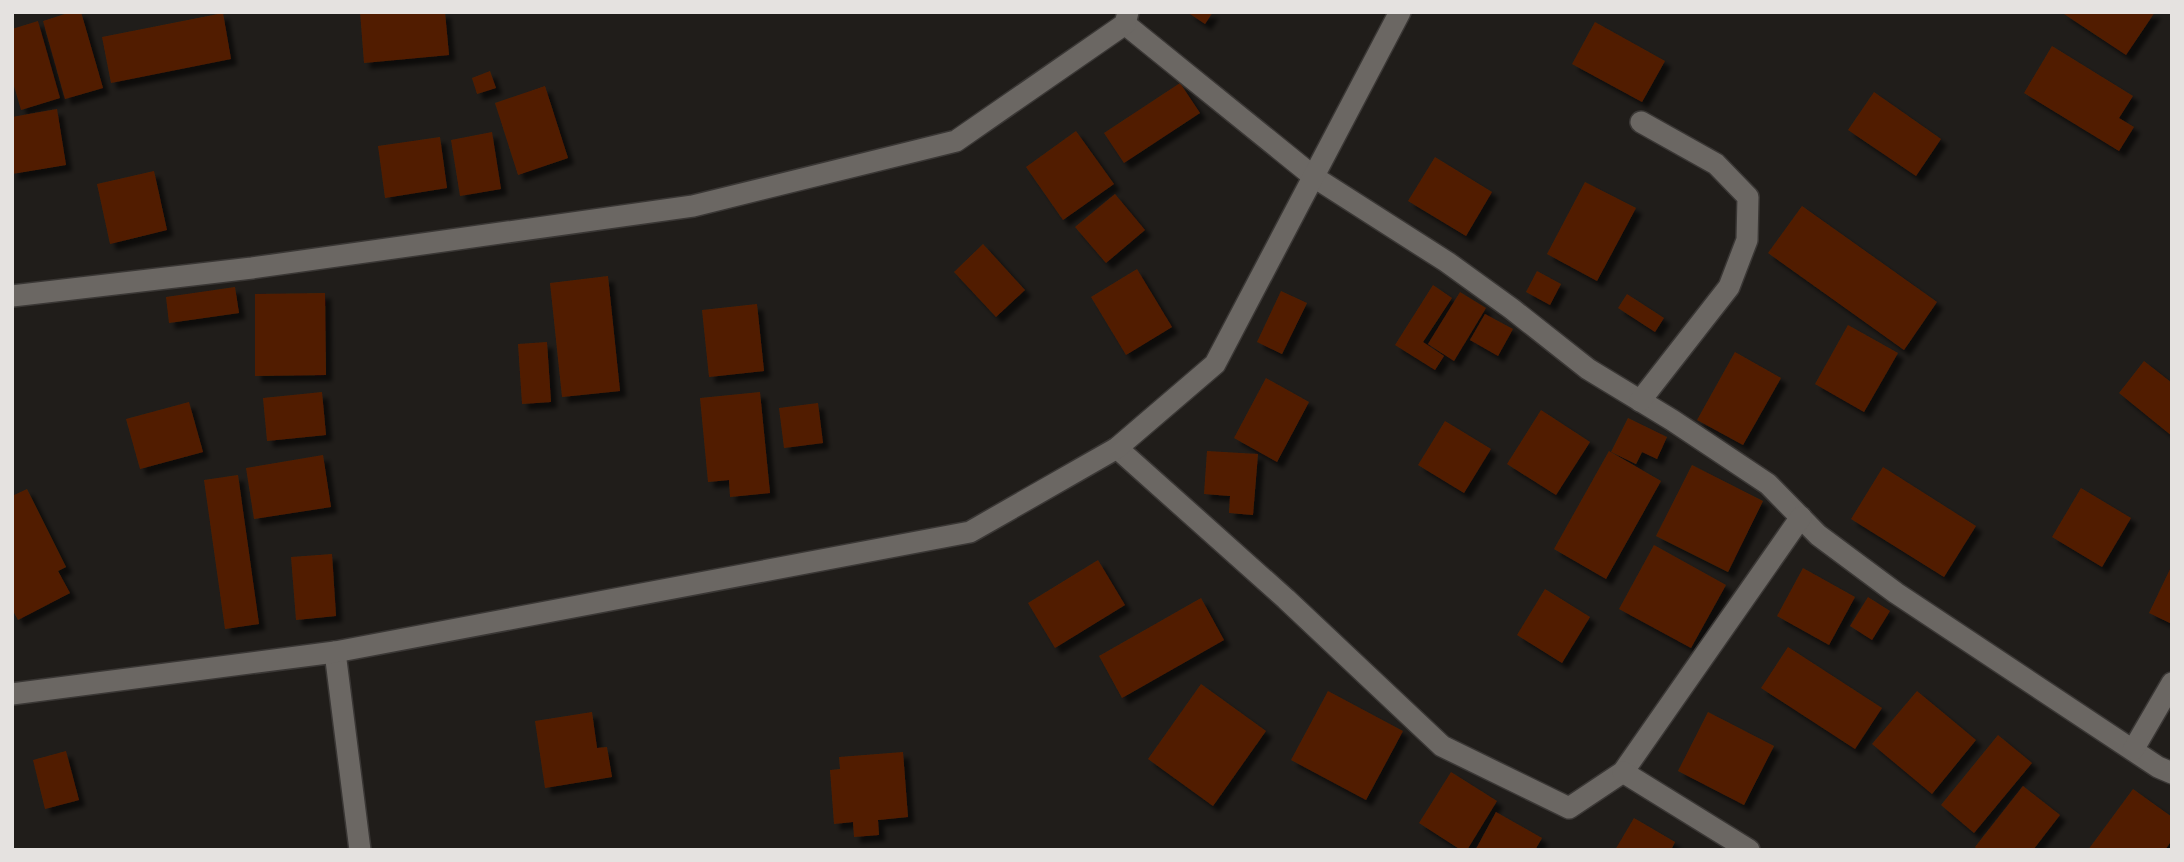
<svg xmlns="http://www.w3.org/2000/svg" width="2184" height="862" font-family="'Exo 2',sans-serif">
	<style>
		.building { fill: #511f01; filter: url(#shadow) }
		.lines { fill: none; stroke-linecap: round; stroke-linejoin: round }
		.street-casing { stroke: #3a3735; stroke-width: 24 }
		.street { stroke: #6b6763; stroke-width: 21 }
	</style>
	<defs>
		<filter id="shadow"><feDropShadow dx="6" dy="6" stdDeviation="2" flood-color="#0009"/></filter>
	</defs>
	<rect width="100%" height="100%" fill="#201d1a"/>
	<!-- building -->
	<g class="building">
		<polygon points="71,12 81,12 103,88 65,99 43,21"/>
		<polygon points="360,12 445,12 449,55 364,63"/>
		<polygon points="1187,12 1213,12 1205,24"/>
		<polygon points="2061,12 2155,12 2126,55"/>
		<polygon points="223,13 231,59 111,83 102,37"/>
		<polygon points="38,21 60,98 21,110 12,79 12,29"/>
		<polygon points="1595,22 1665,61 1642,102 1572,64"/>
		<polygon points="2052,46 2133,96 2119,118 2134,127 2119,151 2024,93"/>
		<polygon points="490,71 496,88 477,94 472,78"/>
		<polygon points="1180,83 1200,113 1124,163 1104,133"/>
		<polygon points="545,86 568,158 518,175 495,103"/>
		<polygon points="1874,92 1941,139 1916,176 1848,130"/>
		<polygon points="57,109 66,165 12,174 12,117"/>
		<polygon points="1076,131 1114,184 1063,220 1026,167"/>
		<polygon points="492,132 501,189 460,196 451,140"/>
		<polygon points="440,137 447,188 385,198 378,146"/>
		<polygon points="1435,157 1492,192 1466,236 1408,201"/>
		<polygon points="154,171 167,230 110,244 97,184"/>
		<polygon points="1585,182 1636,208 1597,281 1547,254"/>
		<polygon points="1115,194 1145,230 1106,263 1075,227"/>
		<polygon points="1802,206 1937,302 1904,350 1768,253"/>
		<polygon points="983,244 1025,290 996,317 954,272"/>
		<polygon points="1137,269 1172,327 1126,355 1091,297"/>
		<polygon points="1537,271 1561,284 1550,305 1526,292"/>
		<polygon points="608,276 620,391 562,397 550,283"/>
		<polygon points="1433,285 1452,298 1423,342 1444,356 1435,370 1395,345"/>
		<polygon points="235,287 239,313 169,323 166,297"/>
		<polygon points="1281,291 1307,303 1282,354 1257,342"/>
		<polygon points="1460,292 1486,308 1454,361 1428,344"/>
		<polygon points="325,293 326,375 255,376 255,294"/>
		<polygon points="1627,294 1664,318 1655,332 1618,308"/>
		<polygon points="757,304 764,371 709,377 702,310"/>
		<polygon points="1485,314 1513,329 1498,356 1470,340"/>
		<polygon points="1848,325 1898,353 1864,412 1815,384"/>
		<polygon points="547,342 551,402 522,404 518,344"/>
		<polygon points="1735,352 1781,378 1743,445 1697,420"/>
		<polygon points="2144,361 2172,383 2172,436 2119,393"/>
		<polygon points="1266,378 1309,402 1277,462 1234,438"/>
		<polygon points="322,392 326,435 267,441 263,398"/>
		<polygon points="760,392 770,493 730,497 729,480 708,482 700,398"/>
		<polygon points="189,402 203,452 140,469 126,419"/>
		<polygon points="818,403 823,443 784,448 779,408"/>
		<polygon points="1541,410 1590,442 1556,495 1507,464"/>
		<polygon points="1628,418 1667,437 1657,459 1642,452 1636,464 1611,452"/>
		<polygon points="1445,421 1491,449 1464,493 1418,465"/>
		<polygon points="1207,451 1258,454 1253,515 1229,513 1230,496 1204,494"/>
		<polygon points="1609,451 1661,481 1606,579 1554,549"/>
		<polygon points="323,455 331,507 254,519 246,468"/>
		<polygon points="1692,465 1763,501 1728,572 1656,536"/>
		<polygon points="1883,467 1976,526 1944,577 1851,519"/>
		<polygon points="238,475 259,624 225,629 204,480"/>
		<polygon points="2081,488 2131,518 2102,567 2052,537"/>
		<polygon points="27,489 66,567 58,571 70,593 18,620 12,609 12,496"/>
		<polygon points="1654,545 1726,585 1691,648 1619,609"/>
		<polygon points="332,554 336,616 296,620 291,557"/>
		<polygon points="1098,560 1125,605 1055,648 1028,603"/>
		<polygon points="2172,565 2172,624 2149,613"/>
		<polygon points="1803,568 1855,597 1829,645 1777,616"/>
		<polygon points="1545,589 1590,617 1562,663 1517,635"/>
		<polygon points="1868,597 1890,611 1872,640 1850,626"/>
		<polygon points="1201,598 1224,640 1122,698 1099,656"/>
		<polygon points="1788,647 1882,708 1855,749 1761,688"/>
		<polygon points="1201,684 1266,731 1213,806 1148,759"/>
		<polygon points="1328,691 1403,731 1366,800 1291,760"/>
		<polygon points="1917,691 1976,740 1932,794 1872,744"/>
		<polygon points="592,712 597,748 607,747 612,777 545,788 535,721"/>
		<polygon points="1708,712 1774,746 1744,805 1678,771"/>
		<polygon points="1998,735 2032,763 1974,833 1941,805"/>
		<polygon points="66,751 79,800 45,809 33,760"/>
		<polygon points="903,752 908,817 878,820 879,835 854,837 853,822 834,824 830,770 840,769 839,757"/>
		<polygon points="1451,772 1497,801 1467,850 1461,850 1419,823"/>
		<polygon points="2023,786 2060,815 2033,850 1978,850 1975,847"/>
		<polygon points="2133,789 2172,817 2172,840 2165,850 2088,850"/>
		<polygon points="1496,812 1542,838 1535,850 1476,849"/>
		<polygon points="1634,818 1675,842 1671,850 1615,850"/>
	</g>
	<g class="lines">
		<defs>
			<g id="street">
				<polyline points="1125,24 1314,177 1447,262 1512,309 1588,369 1672,420 1768,484 1818,535 1896,593 2158,767 2172,773"/>
				<polyline points="12,296 252,268 693,206 956,141 1125,24 1128,12"/>
				<polyline points="1640,401 1729,287 1747,240 1748,197 1716,164 1641,122"/>
				<polyline points="1117,448 1286,599 1442,746 1569,808 1623,772 1801,517"/>
				<polyline points="335,652 360,850"/>
				<polyline points="12,694 335,652 970,532 1117,448 1215,364 1400,12"/>
				<polyline points="2133,750 2172,683"/>
				<polyline points="1623,772 1749,850"/>
			</g>
		</defs>
		<!-- street casing -->
		<use href="#street" class="street-casing"/>
		<!-- street -->
		<use href="#street" class="street"/>
	</g>
	<!-- border -->
	<rect width="2184" height="862" fill="none" stroke="#e5e2e0" stroke-width="28"/>
</svg>
